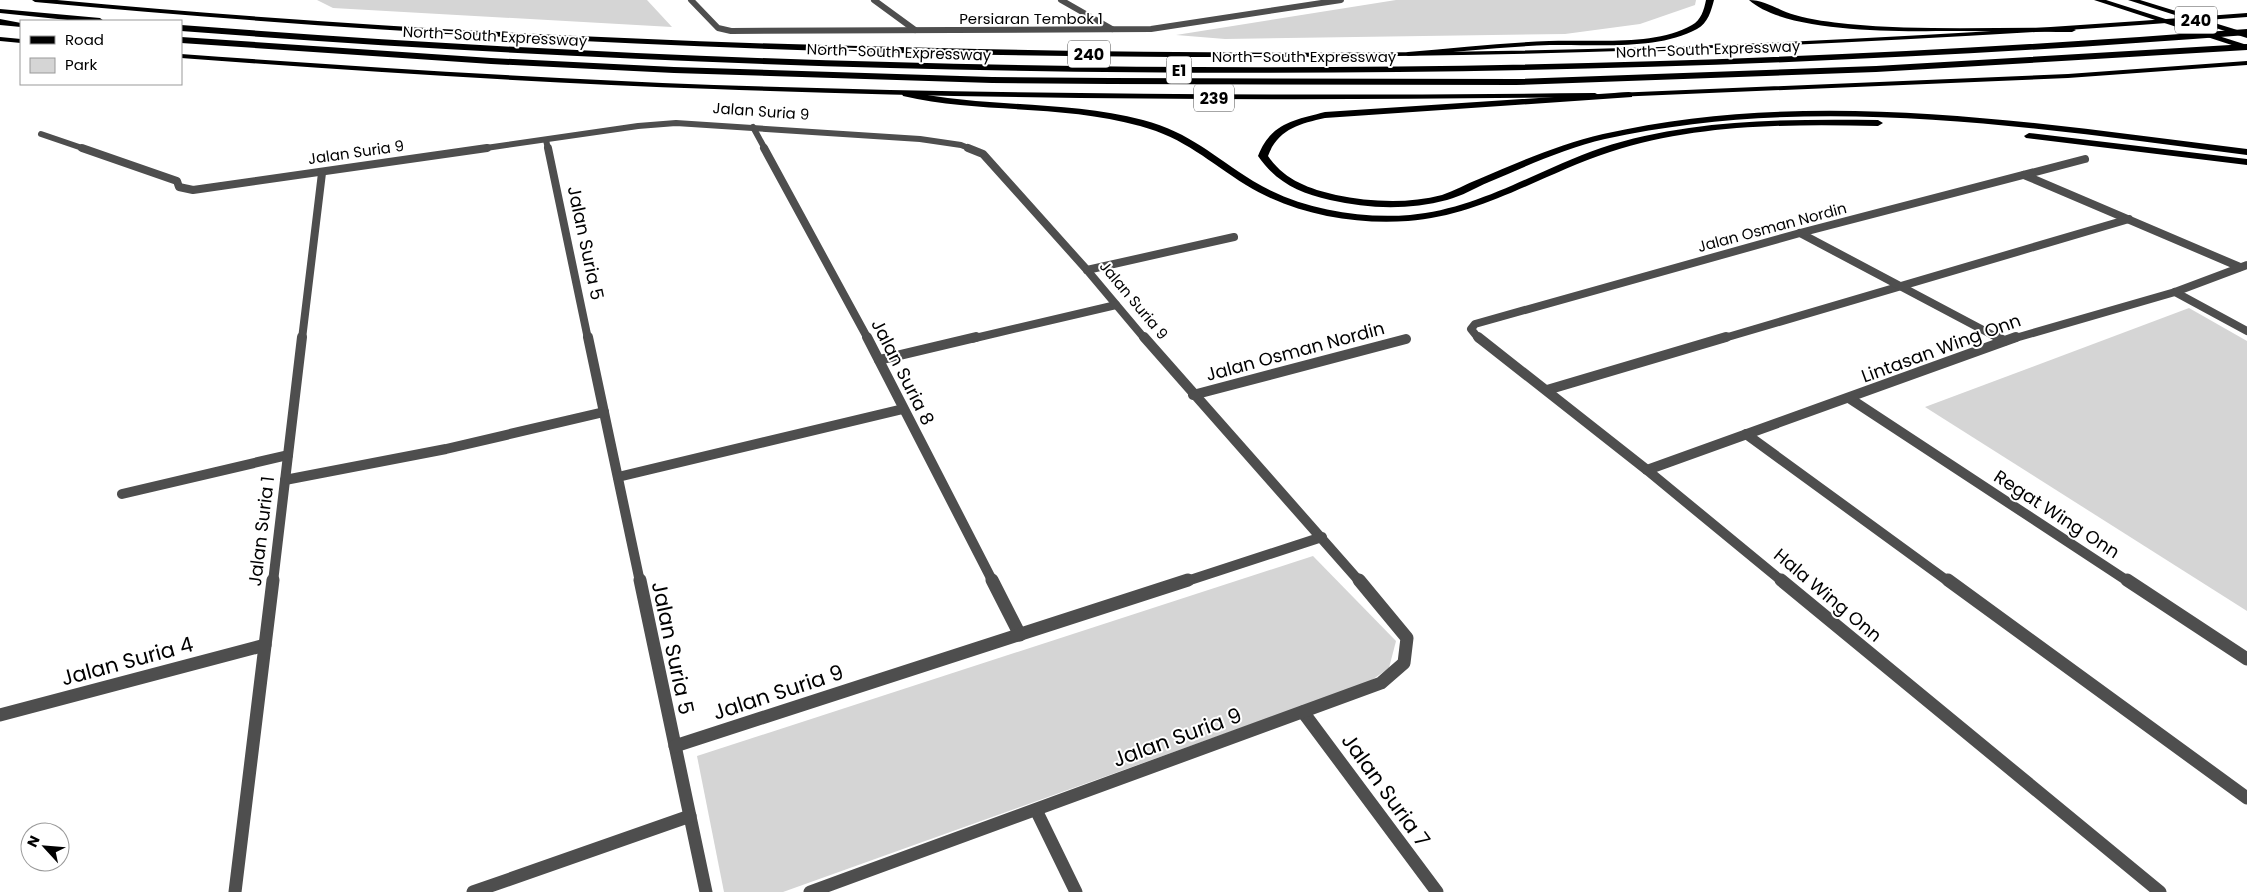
<svg xmlns="http://www.w3.org/2000/svg" width="2247" height="892" font-family="Poppins,sans-serif">
	<style>
		.green { fill: #d5d5d5 }
		.lines { fill: none; stroke-linecap: round; stroke-linejoin: round }
		.service-far2 { stroke: #4e4e4e; stroke-width: 8 }
		.service-far1 { stroke: #4e4e4e; stroke-width: 10 }
		.service { stroke: #4e4e4e; stroke-width: 13 }
		.minor-far3 { stroke: #4e4e4e; stroke-width: 6 }
		.minor-far2 { stroke: #4e4e4e; stroke-width: 8 }
		.minor-far1 { stroke: #4e4e4e; stroke-width: 10 }
		.minor { stroke: #4e4e4e; stroke-width: 13 }
		.primary { fill: #000; fill-rule: evenodd }
		.trunk { fill: #000; fill-rule: evenodd }
		.motorway { fill: #000; fill-rule: evenodd }
		.labels { text-anchor: middle; dominant-baseline: central; stroke-width: 4; stroke-linejoin: round; paint-order: stroke }
		.far-street-label { font-size: 15px; fill: #000; stroke: #fff }
		.shield { fill: #fff; stroke: #4c4c4c; stroke-width: 1 }
		.shield-label { font-size: 16px; font-weight: bold; fill: #000 }
		.street-label { font-size: 18px; fill: #000; stroke: #fff }
		.near-street-label { font-size: 21px; fill: #000; stroke: #fff }
	</style>
	<rect width="100%" height="100%" fill="#fff"/>
	<!-- green -->
	<g class="green">
		<polygon points="317,0 647,0 672,27 333,8"/>
		<polygon points="1396,0 1696,0 1695,5 1640,24 1565,34 1225,39 1176,35"/>
		<polygon points="2189,308 2247,341 2247,611 1925,407"/>
		<polygon points="1313,556 1396,641 1389,668 1369,682 783,892 724,892 697,756"/>
	</g>
	<g class="lines">
		<!-- service-far2 -->
		<g class="service-far2">
			<polyline points="2024,175 2240,267"/>
			<polyline points="1721,339 2129,219"/>
		</g>
		<!-- service-far1 -->
		<g class="service-far1">
			<polyline points="1547,390 1726,337"/>
			<polyline points="1746,434 1949,582"/>
		</g>
		<!-- service -->
		<polyline class="service" points="1948,580 2247,798"/>
		<!-- minor-far3 -->
		<g class="minor-far3">
			<polyline points="691,0 718,28 731,31 1151,29 1341,0"/>
			<polyline points="874,0 915,30"/>
			<polyline points="1061,0 1112,29"/>
			<polyline points="753,127 765,149"/>
			<polyline points="41,134 85,149"/>
			<polyline points="546,140 548,149"/>
			<polyline points="479,149 638,126 676,123 920,139 961,145 971,149"/>
		</g>
		<!-- minor-far2 -->
		<g class="minor-far2">
			<polyline points="82,148 177,181 179,187 193,190 487,148"/>
			<polyline points="548,148 588,339"/>
			<polyline points="764,148 868,339"/>
			<polyline points="968,148 983,154 1087,270 1145,339"/>
			<polyline points="1800,233 2000,339"/>
			<polyline points="1087,270 1234,237"/>
			<polyline points="2175,292 2247,331"/>
			<polyline points="302,339 322,173"/>
			<polyline points="971,339 1116,305"/>
			<polyline points="1479,339 1471,329 1475,324 1800,233 2085,159"/>
			<polyline points="2012,339 2175,292 2247,265"/>
		</g>
		<!-- minor-far1 -->
		<g class="minor-far1">
			<polyline points="588,337 640,582"/>
			<polyline points="867,337 993,582"/>
			<polyline points="1144,337 1360,582"/>
			<polyline points="1478,337 1647,470 1783,582"/>
			<polyline points="1997,337 2004,341"/>
			<polyline points="879,360 976,337"/>
			<polyline points="1193,395 1406,339"/>
			<polyline points="1849,398 2129,582"/>
			<polyline points="1647,470 2016,337"/>
			<polyline points="618,477 903,409"/>
			<polyline points="285,480 446,449 604,412"/>
			<polyline points="122,494 288,455"/>
			<polyline points="273,582 302,337"/>
			<polyline points="1184,582 1322,537"/>
		</g>
		<!-- minor -->
		<g class="minor">
			<polyline points="640,580 706,892"/>
			<polyline points="992,580 1020,635"/>
			<polyline points="1781,580 2160,892"/>
			<polyline points="2127,580 2247,659"/>
			<polyline points="1303,712 1437,892"/>
			<polyline points="0,715 265,645"/>
			<polyline points="675,746 1188,580"/>
			<polyline points="1036,810 1076,892"/>
			<polyline points="235,892 273,580"/>
			<polyline points="473,892 690,816"/>
			<polyline points="810,892 1381,683 1404,663 1407,638 1359,580"/>
		</g>
		<!-- primary -->
		<g class="primary">
			<path d="M32,0h25c293,27 586,42 880,48 283,7 566,7 848,-6 154,-7 308,-17 462,-29v4c-736,58 -1477,53 -2212,-15z"/>
			<polygon points="0,37 21,39 21,43 0,41"/>
			<path d="M181,54c178,13 355,24 533,31 293,10 587,11 881,8l4,2 -4,2c-294,4 -588,3 -881,-8 -178,-6 -355,-18 -533,-31z"/>
			<polygon points="2247,61 2247,65 2068,78 1615,97 1611,95 1615,93 2068,74"/>
		</g>
		<!-- trunk -->
		<g class="trunk">
			<path d="M1706,0h8c-3,11 -6,23 -17,29 -41,22 -102,15 -147,16 -48,2 -95,7 -142,11l-4,-2 4,-2c47,-4 94,-9 141,-11 43,-2 104,6 143,-16 9,-5 12,-15 14,-25z"/>
			<path d="M1749,0c16,0 31,11 46,15 17,5 35,7 53,9 74,7 150,3 224,4l4,2 -4,2h-15c-32,0 -64,-1 -96,-1 -51,0 -173,4 -212,-31z"/>
			<polygon points="2094,0 2106,0 2247,45 2247,50"/>
			<polygon points="2128,0 2140,0 2247,33 2247,38"/>
			<path d="M906,91c78,17 159,9 237,29 48,13 70,36 110,61 46,28 104,38 157,34 69,-6 127,-45 191,-67 88,-29 185,-29 277,-28l5,3 -5,3c-89,-2 -182,-2 -268,26 -68,22 -129,64 -202,69 -54,4 -115,-7 -162,-36 -37,-23 -61,-47 -106,-59 -77,-22 -159,-12 -237,-30l-1,-2z"/>
			<path d="M1629,92l3,1v4l-307,21c-26,6 -47,11 -57,38 16,24 41,33 68,39 34,7 72,9 106,0 12,-4 24,-11 37,-16 40,-17 81,-35 124,-45 213,-48 430,-11 644,15v6c-213,-27 -429,-63 -642,-16 -40,9 -78,27 -116,43 -14,6 -27,14 -42,18 -38,10 -78,9 -117,0 -31,-7 -54,-18 -72,-44 13,-33 36,-36 67,-44z"/>
			<polygon points="2029,133 2247,159 2247,165 2026,138 2024,136"/>
		</g>
		<!-- motorway -->
		<g class="motorway">
			<polygon points="0,9 100,18 104,21 77,21 0,13"/>
			<polygon points="0,19 21,23 21,27 0,25"/>
			<path d="M181,25c687,53 1379,58 2066,4v6c-687,53 -1379,49 -2066,-4z"/>
			<polygon points="181,37 491,58 674,67 992,77 1110,78 1516,79 1876,66 2247,44 2247,50 1876,72 1516,85 1110,84 992,83 674,73 491,64 181,43"/>
		</g>
	</g>
	<g class="labels">
		<!-- far-street labels -->
		<g class="far-street-label">
			<text x="1031" y="18">Persiaran Tembok 1</text>
			<text transform="translate(495 36) rotate(3)">North–South Expressway</text>
			<text transform="translate(1708 49) rotate(-2)">North–South Expressway</text>
			<text transform="translate(899 52) rotate(2)">North–South Expressway</text>
			<text x="1304" y="56">North–South Expressway</text>
			<text transform="translate(761 111) rotate(4)">Jalan Suria 9</text>
			<text transform="translate(356 152) rotate(-8)">Jalan Suria 9</text>
			<text transform="translate(1772 227) rotate(-15)">Jalan Osman Nordin</text>
			<text transform="translate(1134 300) rotate(50)">Jalan Suria 9</text>
		</g>
		<!-- shield labels -->
		<g class="shield">
			<rect x="2175" y="6.5" width="42" height="27" rx="4"/>
			<rect x="1068" y="40.5" width="42" height="27" rx="4"/>
			<rect x="1166.5" y="56.5" width="25" height="27" rx="4"/>
			<rect x="1194" y="84.5" width="40" height="27" rx="4"/>
		</g>
		<g class="shield-label">
			<text x="2196" y="20">240</text>
			<text x="1089" y="54">240</text>
			<text x="1179" y="70">E1</text>
			<text x="1214" y="98">239</text>
		</g>
		<!-- street labels -->
		<g class="street-label">
			<text transform="translate(586 243) rotate(78)">Jalan Suria 5</text>
			<text transform="translate(1941 348) rotate(-20)">Lintasan Wing Onn</text>
			<text transform="translate(1295 351) rotate(-15)">Jalan Osman Nordin</text>
			<text transform="translate(903 372) rotate(63)">Jalan Suria 8</text>
			<text transform="translate(2057 514) rotate(33)">Regat Wing Onn</text>
			<text transform="translate(261 531) rotate(-83)">Jalan Suria 1</text>
			<text transform="translate(1828 595) rotate(40)">Hala Wing Onn</text>
		</g>
		<!-- near-street labels -->
		<g class="near-street-label">
			<text transform="translate(673 648) rotate(78)">Jalan Suria 5</text>
			<text transform="translate(127 661) rotate(-15)">Jalan Suria 4</text>
			<text transform="translate(778 692) rotate(-18)">Jalan Suria 9</text>
			<text transform="translate(1177 737) rotate(-20)">Jalan Suria 9</text>
			<text transform="translate(1386 790) rotate(54)">Jalan Suria 7</text>
		</g>
	</g>
	<!-- legend -->
	<rect x="20" y="20" width="162" height="65" fill="#ffffff" stroke="#999999"/>
	<rect x="30" y="36" width="25" height="8" fill="#000000" stroke="#999999"/>
	<text x="65" y="45" font-size="15" fill="#000000">Road</text>
	<rect x="30" y="58" width="25" height="15" fill="#d5d5d5" stroke="#999999"/>
	<text x="65" y="70" font-size="15" fill="#000000">Park</text>
	<!-- north arrow -->
	<g transform="translate(45 847) rotate(296)"><circle r="24" fill="#ffffff" stroke="#999999"/>
	<path d="M0-4L9 19L0 12L-9 19Z" fill="#000000"/>
	<text y="-8" font-size="14" font-weight="bold" text-anchor="middle" fill="#000000">N</text>
	</g>
</svg>
